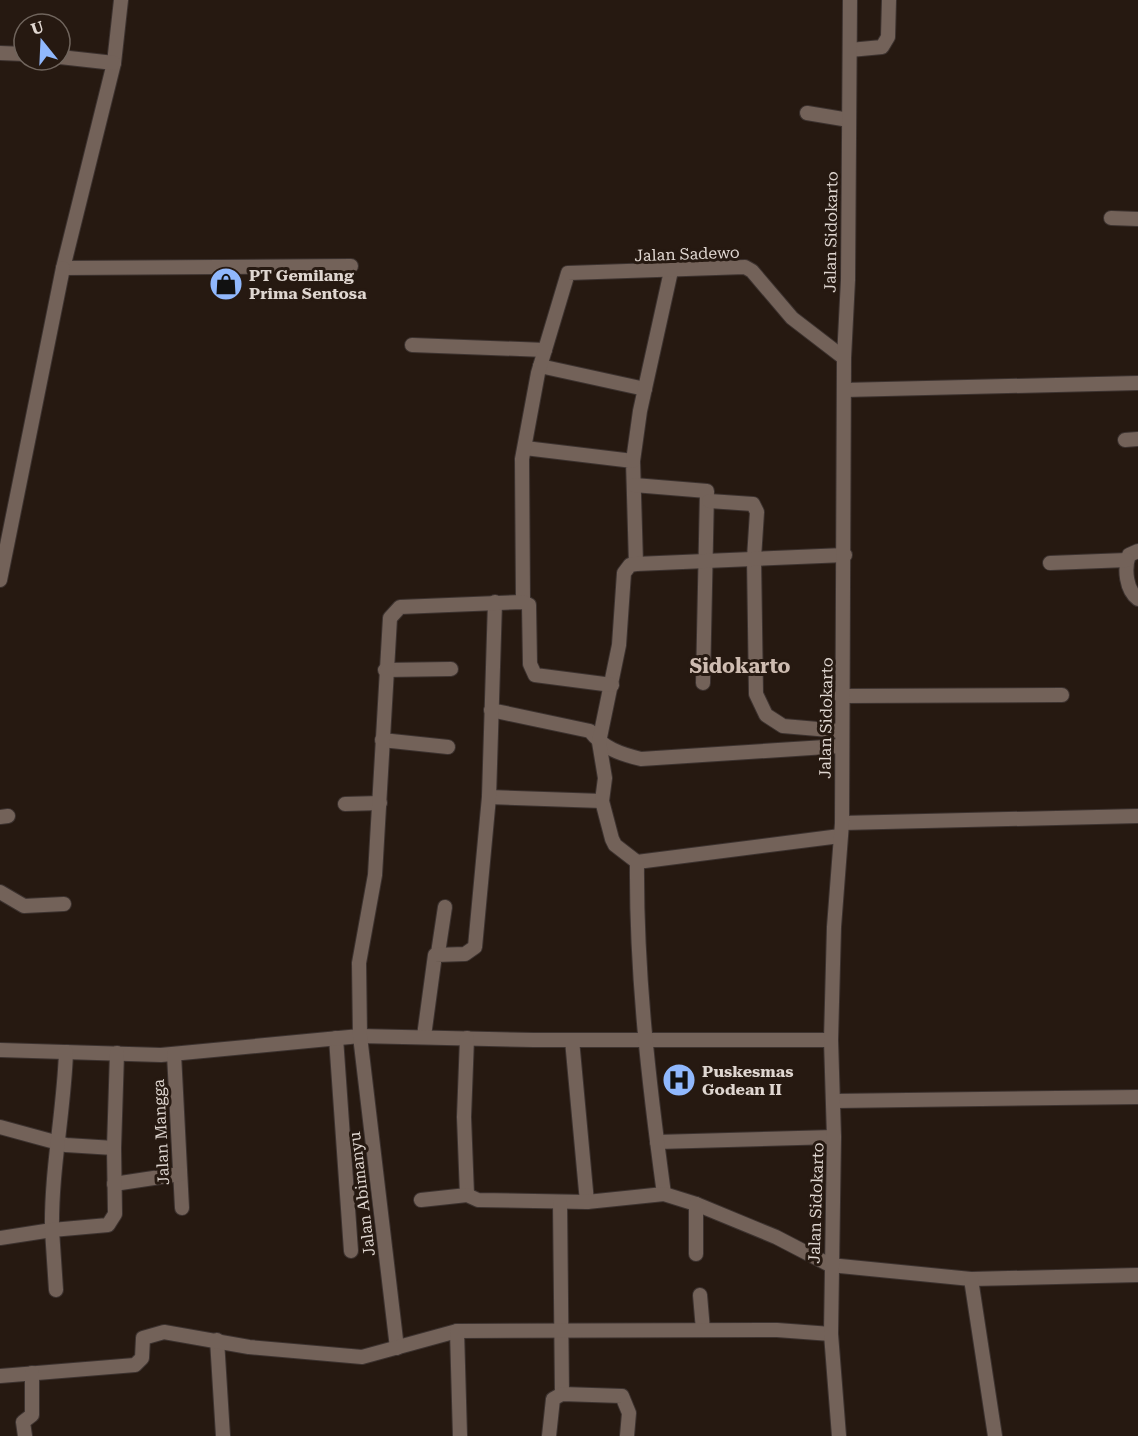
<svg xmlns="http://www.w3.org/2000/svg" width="1138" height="1436" font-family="'Roboto Serif',serif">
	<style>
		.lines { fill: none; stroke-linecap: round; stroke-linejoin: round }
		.minor-casing { stroke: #3c322f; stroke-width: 16 }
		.minor { stroke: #736259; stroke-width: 14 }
		.labels { text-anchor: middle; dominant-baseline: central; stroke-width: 6; stroke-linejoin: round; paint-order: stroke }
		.street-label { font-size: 16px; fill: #dfd6d0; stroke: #261911 }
		.poi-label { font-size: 16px; font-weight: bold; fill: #dfd6d0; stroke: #261911; text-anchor: start }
		.quarter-label { font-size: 20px; font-weight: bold; fill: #cebcb1; stroke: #261911 }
	</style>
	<rect width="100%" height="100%" fill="#261911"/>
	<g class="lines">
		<defs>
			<g id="minor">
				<polyline points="121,0 114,63 63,268 351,266"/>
				<polyline points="850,50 882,47 888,37 889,0"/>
				<polyline points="0,53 24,54"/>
				<polyline points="60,57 114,63"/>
				<polyline points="807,113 849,120"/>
				<polyline points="1111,218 1138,219"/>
				<polyline points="412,345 545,350"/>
				<polyline points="540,366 645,389"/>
				<polyline points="844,390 1138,383"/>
				<polyline points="1125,440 1138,439"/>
				<polyline points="525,448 633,461 636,564"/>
				<polyline points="633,461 640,411 671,271"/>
				<polyline points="634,485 707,491 703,683"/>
				<polyline points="709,501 753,504 757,512 754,558 756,694 766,715 783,726 841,731"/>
				<path d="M1138,551l-9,4c-5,14 -3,35 9,44"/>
				<polyline points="1050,563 1127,560"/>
				<polyline points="0,580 63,268"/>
				<polyline points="523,602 522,459 538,373 568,273 745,267 752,271 792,318 844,358"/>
				<polyline points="385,670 451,669"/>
				<polyline points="841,696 1062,695"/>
				<path d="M491,710l99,21c13,17 30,23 51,28l200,-13"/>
				<polyline points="382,740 448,747"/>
				<polyline points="489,797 602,801"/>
				<polyline points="345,804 380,803"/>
				<polyline points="0,817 8,816"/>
				<polyline points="842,823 1138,816"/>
				<polyline points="637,862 840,836"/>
				<polyline points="0,892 24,906 64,904"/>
				<polyline points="438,953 445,907"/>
				<polyline points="424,1036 435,955 465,954 475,947 489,797 495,602"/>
				<polyline points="336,1038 351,1251"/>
				<polyline points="572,1040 587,1202"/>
				<polyline points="0,1050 161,1055 360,1036 534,1040 831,1040"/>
				<polyline points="174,1054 182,1208"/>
				<polyline points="834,1101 1138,1097"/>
				<polyline points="0,1127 66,1145 114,1148"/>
				<polyline points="657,1142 834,1137"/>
				<polyline points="114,1184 180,1174"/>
				<path d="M664,1194c-15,-110 -28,-220 -27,-332l-22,-17 -3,-6 -10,-38 3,-23 -6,-36 20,-97 5,-72 6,-8 6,-1 209,-9"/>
				<polyline points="467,1195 464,1117 467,1038"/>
				<polyline points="421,1200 467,1195 478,1200 587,1202 664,1194 696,1204 776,1237 830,1265 971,1279 1138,1275"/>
				<polyline points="560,1202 562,1394"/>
				<polyline points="696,1204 696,1254"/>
				<path d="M0,1238l52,-8c-1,-60 12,-119 14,-178"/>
				<polyline points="971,1279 995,1436"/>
				<polyline points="56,1290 52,1230 108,1225 115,1214 114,1148 117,1053"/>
				<polyline points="700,1295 703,1330"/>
				<polyline points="217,1340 223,1436"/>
				<polyline points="397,1348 360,1036 359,963 375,875 390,618 400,607 523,602 529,605 530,664 535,675 612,685"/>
				<polyline points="0,1376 135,1365 142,1358 143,1338 164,1332 249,1347 362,1357 457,1331"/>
				<polyline points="25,1436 23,1422 32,1415 32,1373"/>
				<polyline points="460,1436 457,1331 777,1330 831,1334"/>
				<polyline points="549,1436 553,1399 562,1394 622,1396 629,1413 627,1436"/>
				<polyline points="839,1436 831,1334 834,1137 831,1040 834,927 842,823 844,358 848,280 850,0"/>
			</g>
		</defs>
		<!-- minor casing -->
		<use href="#minor" class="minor-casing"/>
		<!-- minor -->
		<use href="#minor" class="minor"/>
	</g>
	<!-- icons -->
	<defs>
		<symbol id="shop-disc" viewBox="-11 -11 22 22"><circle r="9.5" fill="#90b8fd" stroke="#261911"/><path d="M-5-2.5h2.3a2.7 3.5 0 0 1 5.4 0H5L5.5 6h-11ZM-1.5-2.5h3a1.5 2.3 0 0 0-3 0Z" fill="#111"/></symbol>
		<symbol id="hospital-disc" viewBox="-11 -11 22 22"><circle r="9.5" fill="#90b8fd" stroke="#261911"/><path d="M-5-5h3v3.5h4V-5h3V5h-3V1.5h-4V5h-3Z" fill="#111"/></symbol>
	</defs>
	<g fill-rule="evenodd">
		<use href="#shop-disc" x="207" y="265" width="38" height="38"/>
		<use href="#hospital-disc" x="660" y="1061" width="38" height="38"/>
	</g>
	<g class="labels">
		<!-- street labels -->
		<g class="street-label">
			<text transform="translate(831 232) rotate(-89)">Jalan Sidokarto</text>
			<text transform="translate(687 254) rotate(-2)">Jalan Sadewo</text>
			<text transform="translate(826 718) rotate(-89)">Jalan Sidokarto</text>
			<text transform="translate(161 1132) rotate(-93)">Jalan Mangga</text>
			<text transform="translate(362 1194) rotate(-97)">Jalan Abimanyu</text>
			<text transform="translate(816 1203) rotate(-88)">Jalan Sidokarto</text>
		</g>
		<!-- poi labels -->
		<g class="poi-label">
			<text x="249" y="275">PT Gemilang<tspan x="249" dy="18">Prima Sentosa</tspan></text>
			<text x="702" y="1071">Puskesmas<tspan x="702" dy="18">Godean II</tspan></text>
		</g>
		<!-- quarter labels -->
		<g class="quarter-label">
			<text x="740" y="666">Sidokarto</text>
		</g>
	</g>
	<!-- north arrow -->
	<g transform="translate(42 42) rotate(342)"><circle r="28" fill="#261911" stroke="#70655d" stroke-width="1.5"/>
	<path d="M0-4.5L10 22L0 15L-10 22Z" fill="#90b8fd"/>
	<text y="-9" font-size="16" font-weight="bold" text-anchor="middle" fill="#dfd6d0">U</text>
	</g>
</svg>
